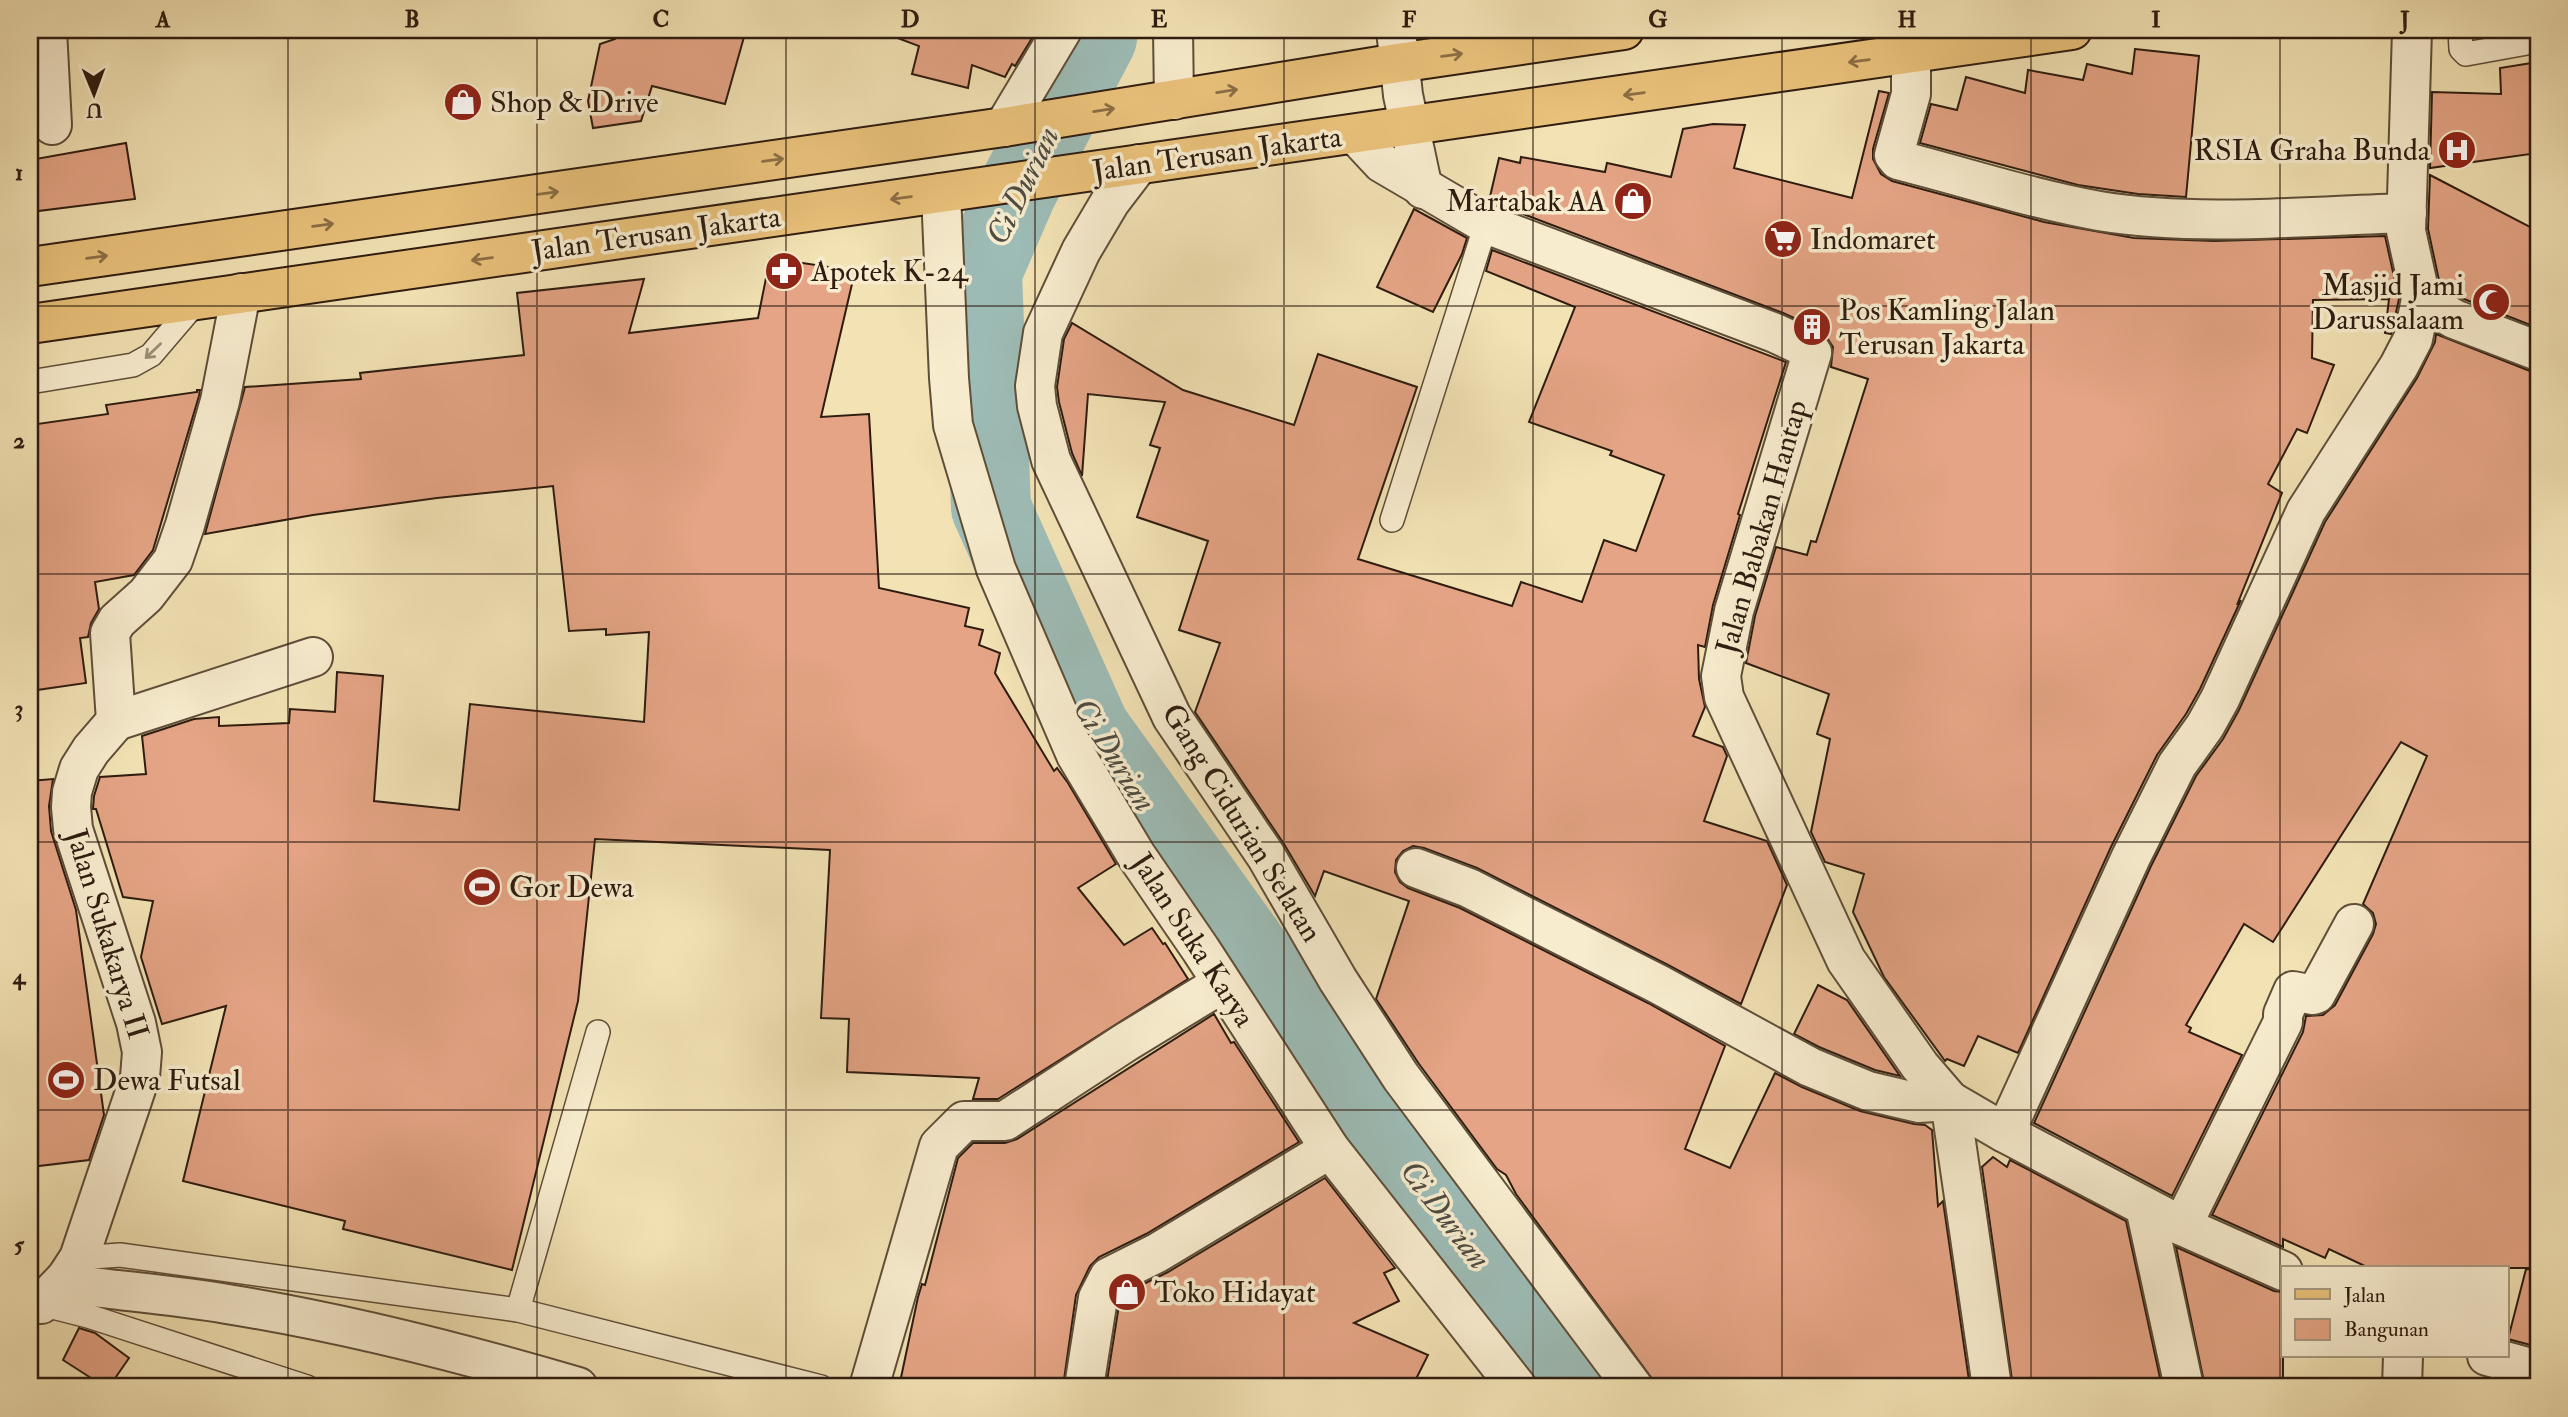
<svg xmlns="http://www.w3.org/2000/svg" width="2568" height="1417" font-family="'IM FELL Double Pica',serif">
	<style>
		.lines { fill: none; stroke-linecap: round; stroke-linejoin: round }
		.river { stroke: #9dbcb6; stroke-width: 80 }
		.building { fill: #e4a485; stroke: #2e1c10; stroke-width: 2 }
		.lane-casing { stroke: #5f4e39; stroke-width: 26 }
		.street-casing { stroke: #5f4e39; stroke-width: 42 }
		.primary-casing { stroke: #2e1c10; stroke-width: 42 }
		.lane { stroke: #f7ecce; stroke-width: 23 }
		.street { stroke: #f7ecce; stroke-width: 38 }
		.primary { stroke: #e9c17a; stroke-width: 38 }
		.oneway { stroke: #8c6e45 }
		.oneway2 { stroke: #9d8e78 }
		.grid { fill: none; stroke: #2e1c10; stroke-width: 2; stroke-opacity: 0.55 }
		.labels { text-anchor: middle; dominant-baseline: central; stroke-width: 7; stroke-linejoin: round; paint-order: stroke }
		.poi-label { font-size: 30px; fill: #2e1c10; stroke: #f7ecce; text-anchor: start }
		.street-label { font-size: 30px; fill: #2e1c10; stroke: #f7ecce }
		.water-label { font-size: 32px; font-style: italic; fill: #4f4c42; stroke: #f7ecce }
		.neatline { fill: none; stroke: #2e1c10; stroke-width: 2.5 }
		.grid-label { font-size: 23px; text-anchor: middle; font-weight: bold; fill: #2e1c10 }
	</style>
	<rect width="100%" height="100%" fill="#f2e2b4"/>
	<filter id="stains"><feTurbulence type="fractalNoise" baseFrequency=".00286" numOctaves="4"/><feColorMatrix values="0 0 0 0 .2 0 0 0 0 .09 0 0 0 0 .02 0 0 0 .5 -.17"/></filter>
	<radialGradient id="worn" r=".72"><stop offset=".6" stop-color="#630" stop-opacity="0"/><stop offset="1" stop-color="#630" stop-opacity=".3"/></radialGradient>
	<g class="lines">
		<!-- river -->
		<polyline class="river" points="1098,30 1097,38 1017,191 982,272 991,508 1090,729 1300,1021 1574,1387"/>
	</g>
	<!-- building -->
	<g class="building">
		<polygon points="618,30 746,30 725,104 652,86 641,121 593,128 588,101 600,44 615,39"/>
		<polygon points="887,30 1037,30 1015,66 1012,64 1005,77 972,65 968,88 912,74 919,46 887,34"/>
		<polygon points="2135,49 2199,56 2186,197 2138,194 2078,185 1920,143 1931,104 1957,110 1966,77 2025,93 2028,70 2083,80 2087,64 2132,74"/>
		<polygon points="2538,62 2538,153 2430,168 2432,92 2501,94 2500,68"/>
		<polygon points="1879,91 1889,93 1873,149 1873,159 1881,174 1892,181 2044,222 2134,238 2214,241 2385,236 2399,299 2391,334 2385,333 2389,299 2313,300 2312,358 2334,365 2307,433 2297,429 2268,484 2282,493 2237,605 2241,600 2200,689 2186,714 2157,755 2111,847 2018,1053 1978,1036 1964,1066 1947,1059 1945,1061 1884,977 1853,912 1864,874 1825,862 1811,832 1830,739 1817,734 1829,694 1746,663 1755,616 1776,547 1807,555 1811,541 1816,542 1868,379 1831,367 1833,347 1827,338 1816,328 1783,313 1489,201 1499,158 1520,163 1521,157 1605,172 1607,163 1671,177 1683,129 1713,124 1745,125 1734,168 1852,198"/>
		<polygon points="126,143 135,199 30,212 30,160"/>
		<polygon points="2430,175 2538,231 2538,328 2464,299 2440,285 2428,229"/>
		<polygon points="1414,209 1467,238 1462,254 1433,312 1377,287"/>
		<polygon points="1492,250 1786,362 1738,514 1740,515 1713,605 1705,647 1698,645 1699,679 1705,707 1693,736 1723,747 1727,756 1704,821 1767,841 1787,885 1741,1004 1668,965 1477,868 1424,848 1413,846 1403,851 1396,860 1395,872 1400,882 1408,888 1460,908 1648,1003 1725,1046 1685,1149 1730,1168 1775,1073 1802,1087 1860,1111 1914,1124 1925,1125 1932,1130 1938,1206 1943,1201 1970,1387 1677,1387 1677,1382 1653,1380 1516,1194 1506,1175 1497,1169 1419,1064 1376,999 1409,901 1324,871 1315,896 1284,844 1195,712 1220,643 1179,630 1208,541 1137,517 1160,448 1150,445 1165,402 1088,394 1082,476 1072,453 1059,402 1057,387 1064,339 1072,323 1183,390 1294,425 1318,354 1417,387 1358,559 1512,606 1521,582 1582,602 1604,540 1636,551 1664,475 1610,455 1612,451 1529,422 1575,307 1486,271"/>
		<polygon points="770,258 855,271 821,417 869,414 879,588 969,608 965,626 983,630 979,645 1000,653 995,673 1054,771 1057,768 1068,783 1116,864 1078,888 1124,945 1152,928 1163,944 1165,943 1188,979 998,1099 973,1099 979,1078 847,1072 849,1019 821,1018 830,850 595,839 578,1001 512,1270 343,1229 345,1221 183,1181 226,1006 162,1024 141,957 153,901 123,897 96,809 93,809 94,796 100,777 146,774 142,736 194,719 219,717 219,726 289,723 290,709 335,712 337,672 383,676 374,801 459,810 470,704 644,722 649,632 606,635 606,629 569,631 553,486 437,498 313,515 205,534 245,387 361,379 360,373 524,355 517,293 644,279 629,333 758,318"/>
		<polygon points="2436,334 2530,371 2538,372 2538,1268 2369,1268 2329,1249 2325,1258 2283,1239 2283,1247 2212,1215 2303,1032 2306,1016 2323,1015 2335,1005 2373,934 2376,924 2373,913 2363,904 2427,756 2401,742 2273,942 2244,924 2186,1025 2191,1028 2189,1032 2242,1055 2172,1196 2034,1123 2151,866 2196,776 2223,739 2239,710 2325,522 2417,378 2435,342"/>
		<polygon points="197,390 200,390 199,396 153,550 134,575 95,582 99,609 91,623 88,637 80,638 86,683 30,691 30,425 108,414 106,405 197,392"/>
		<polygon points="53,779 49,806 51,831 76,910 104,1115 89,1160 30,1167 30,781"/>
		<polygon points="1818,985 1847,1000 1900,1076 1875,1070 1819,1047 1794,1034"/>
		<polygon points="1214,1014 1231,1043 1234,1042 1299,1142 1146,1234 1099,1257 1090,1266 1076,1295 1063,1387 899,1387 918,1297 922,1284 925,1285 958,1158 973,1143 1005,1143 1017,1139"/>
		<polygon points="1993,1157 2007,1167 2010,1160 2126,1221 2162,1387 2013,1387 1982,1167"/>
		<polygon points="1325,1178 1395,1268 1384,1273 1399,1301 1354,1323 1428,1355 1412,1387 1106,1387 1119,1305 1125,1293 1168,1272"/>
		<polygon points="2176,1247 2274,1291 2283,1292 2283,1387 2205,1387"/>
		<polygon points="2526,1269 2538,1270 2538,1347 2508,1339"/>
		<polygon points="79,1328 95,1333 129,1358 109,1387 105,1387 63,1360"/>
	</g>
	<g class="lines">
		<defs>
			<g id="lane">
				<polyline points="2460,30 2461,49 2466,54 2538,41"/>
				<polyline points="30,382 133,365 151,355 198,300"/>
				<polyline points="1392,520 1486,224"/>
				<polyline points="79,1258 120,1255 518,1310 821,1387"/>
				<polyline points="41,1304 88,1316 307,1387"/>
				<polyline points="518,1310 598,1032"/>
			</g>
			<g id="street">
				<polyline points="47,30 52,125"/>
				<polyline points="1173,30 1174,100"/>
				<polyline points="1396,30 1403,95 1423,189"/>
				<path d="M1911,53v41l-17,61 4,5c67,17 134,39 201,51 98,16 209,5 308,2"/>
				<polyline points="1004,127 1062,30"/>
				<polyline points="1355,134 1382,163 1486,224 1775,333 1807,348 1812,353 1734,611 1721,676 1724,697 1846,960 1920,1066 1950,1101 1992,1387"/>
				<polyline points="1139,164 1110,202 1081,251 1043,333 1035,386 1037,406 1051,460 1172,717 1266,856 1338,980 1401,1077 1633,1387"/>
				<polyline points="941,193 949,378 953,425 996,569 1076,755 1136,855 1201,950 1330,1149 1517,1387"/>
				<polyline points="2421,299 2454,319 2538,351"/>
				<polyline points="116,721 313,657"/>
				<polyline points="1416,868 1469,888 1658,984 1810,1067 1868,1091 1919,1103 1950,1101 2005,1133 2182,1226 2283,1271"/>
				<polyline points="2005,1133 2131,857 2177,765 2205,726 2220,699 2306,511 2399,366 2413,339 2421,299 2406,231 2412,30"/>
				<polyline points="2145,1207 2184,1387"/>
				<polyline points="2182,1226 2283,1022 2283,1014 2293,991 2313,995 2316,994 2354,924"/>
				<path d="M66,1278l18,8c48,6 96,10 143,18 119,19 236,49 351,83"/>
				<polyline points="30,1303 41,1304 66,1278 79,1258 140,1077 142,1052 136,1023 73,829 71,807 72,792 79,769 91,750 116,721 110,633 117,621 146,595 173,560 185,525 220,401 241,293"/>
				<polyline points="2487,1356 2538,1370"/>
				<polyline points="869,1387 939,1146 964,1121 1005,1121 1126,1042 1221,984"/>
				<polyline points="1084,1387 1098,1298 1109,1277 1157,1253 1330,1149"/>
				<polyline points="2402,1387 2403,1356"/>
			</g>
			<g id="primary">
				<polyline points="30,267 1004,127 1398,63 1624,30"/>
				<polyline points="30,324 2072,30"/>
			</g>
		</defs>
		<!-- lane casing -->
		<use href="#lane" class="lane-casing"/>
		<!-- street casing -->
		<use href="#street" class="street-casing"/>
		<!-- primary casing -->
		<use href="#primary" class="primary-casing"/>
		<!-- lane -->
		<use href="#lane" class="lane"/>
		<!-- street -->
		<use href="#street" class="street"/>
		<!-- primary -->
		<use href="#primary" class="primary"/>
	</g>
	<!-- one-way arrows -->
	<defs><path id="oneway-shaft" d="M-6 0H5M1.5-3L5.5 0L1.5 3" fill="none" stroke-width="1.6" stroke-linecap="round" stroke-linejoin="round" transform="scale(1.75)"/></defs>
	<g class="oneway">
		<use href="#oneway-shaft" transform="translate(1452 55) rotate(-8)"/>
		<use href="#oneway-shaft" transform="translate(1859 61) rotate(172)"/>
		<use href="#oneway-shaft" transform="translate(1227 91) rotate(-9)"/>
		<use href="#oneway-shaft" transform="translate(1634 94) rotate(172)"/>
		<use href="#oneway-shaft" transform="translate(1104 110) rotate(-9)"/>
		<use href="#oneway-shaft" transform="translate(773 160) rotate(-8)"/>
		<use href="#oneway-shaft" transform="translate(548 193) rotate(-8)"/>
		<use href="#oneway-shaft" transform="translate(901 198) rotate(172)"/>
		<use href="#oneway-shaft" transform="translate(323 225) rotate(-8)"/>
		<use href="#oneway-shaft" transform="translate(97 257) rotate(-8)"/>
		<use href="#oneway-shaft" transform="translate(482 259) rotate(172)"/>
	</g>
	<use class="oneway2" href="#oneway-shaft" transform="translate(153 351) rotate(136)"/>
	<!-- grid -->
	<path class="grid" d="M288,30v1357M537,30v1357M786,30v1357M1035,30v1357M1284,30v1357M1533,30v1357M1782,30v1357M2031,30v1357M2280,30v1357M30,306h2508M30,574h2508M30,842h2508M30,1110h2508"/>
	<!-- icons -->
	<defs>
		<symbol id="shop-disc" viewBox="-11 -11 22 22"><circle r="9.5" fill="#8f2418" stroke="#f7ecce"/><path d="M-5-2.5h2.3a2.7 3.5 0 0 1 5.4 0H5L5.5 6h-11ZM-1.5-2.5h3a1.5 2.3 0 0 0-3 0Z" fill="#fff"/></symbol>
		<symbol id="hospital-disc" viewBox="-11 -11 22 22"><circle r="9.5" fill="#8f2418" stroke="#f7ecce"/><path d="M-5-5h3v3.5h4V-5h3V5h-3V1.5h-4V5h-3Z" fill="#fff"/></symbol>
		<symbol id="supermarket-disc" viewBox="-11 -11 22 22"><circle r="9.5" fill="#8f2418" stroke="#f7ecce"/><path d="M-6-5.5h2.5l.6 2H6L4.5 2H-2.5L-4.4-4H-6ZM-1.5 3.2a1.3 1.3 0 1 0 .1 0ZM3 3.2a1.3 1.3 0 1 0 .1 0Z" fill="#fff"/></symbol>
		<symbol id="pharmacy-disc" viewBox="-11 -11 22 22"><circle r="9.5" fill="#8f2418" stroke="#f7ecce"/><path d="M-2-6h4v4h4v4h-4v4h-4v-4h-4v-4h4Z" fill="#fff"/></symbol>
		<symbol id="mosque-disc" viewBox="-11 -11 22 22"><circle r="9.5" fill="#8f2418" stroke="#f7ecce"/><path d="M3.5-4.9A6 6 0 1 0 3.5 4.9A5 5 0 1 1 3.5-4.9Z" fill="#fff"/></symbol>
		<symbol id="building-disc" viewBox="-11 -11 22 22"><circle r="9.5" fill="#8f2418" stroke="#f7ecce"/><path d="M-4-6H4V6H1V3H-1V6H-4ZM-2.5-4.3h1.7v1.8h-1.7ZM.8-4.3h1.7v1.8H.8ZM-2.5-1h1.7V.8h-1.7ZM.8-1h1.7V.8H.8Z" fill="#fff"/></symbol>
		<symbol id="stadium-disc" viewBox="-11 -11 22 22"><circle r="9.5" fill="#8f2418" stroke="#f7ecce"/><path d="M0-5a6.5 5 0 1 0 0 10a6.5 5 0 1 0 0-10ZM-3.5-1.8h7v3.6h-7Z" fill="#fff"/></symbol>
	</defs>
	<g fill-rule="evenodd">
		<use href="#shop-disc" x="441" y="80" width="44" height="44"/>
		<use href="#hospital-disc" x="2435" y="128" width="44" height="44"/>
		<use href="#shop-disc" x="1611" y="179" width="44" height="44"/>
		<use href="#supermarket-disc" x="1761" y="217" width="44" height="44"/>
		<use href="#pharmacy-disc" x="762" y="249" width="44" height="44"/>
		<use href="#mosque-disc" x="2469" y="280" width="44" height="44"/>
		<use href="#building-disc" x="1790" y="305" width="44" height="44"/>
		<use href="#stadium-disc" x="460" y="865" width="44" height="44"/>
		<use href="#stadium-disc" x="44" y="1058" width="44" height="44"/>
		<use href="#shop-disc" x="1105" y="1270" width="44" height="44"/>
	</g>
	<g class="labels">
		<!-- poi labels -->
		<g class="poi-label">
			<text x="490" y="102">Shop &amp; Drive</text>
			<text x="2430" y="150" text-anchor="end">RSIA Graha Bunda</text>
			<text x="1606" y="201" text-anchor="end">Martabak AA</text>
			<text x="1810" y="239">Indomaret</text>
			<text x="811" y="271">Apotek K-24</text>
			<text x="2464" y="285" text-anchor="end">Masjid Jami<tspan x="2464" dy="34">Darussalaam</tspan></text>
			<text x="1839" y="310">Pos Kamling Jalan<tspan x="1839" dy="34">Terusan Jakarta</tspan></text>
			<text x="509" y="887">Gor Dewa</text>
			<text x="93" y="1080">Dewa Futsal</text>
			<text x="1154" y="1292">Toko Hidayat</text>
		</g>
		<!-- street labels -->
		<g class="street-label">
			<text transform="translate(1217 154) rotate(-8)">Jalan Terusan Jakarta</text>
			<text transform="translate(656 234) rotate(-8)">Jalan Terusan Jakarta</text>
			<text transform="translate(1762 527) rotate(-74)">Jalan Babakan Hantap</text>
			<text transform="translate(1242 823) rotate(58)">Gang Cidurian Selatan</text>
			<text transform="translate(107 934) rotate(73)">Jalan Sukakarya II</text>
			<text transform="translate(1193 940) rotate(57)">Jalan Suka Karya</text>
		</g>
		<!-- water labels -->
		<g class="water-label">
			<text transform="translate(1023 186) rotate(-64)">Ci Durian</text>
			<text transform="translate(1114 755) rotate(58)">Ci Durian</text>
			<text transform="translate(1445 1215) rotate(53)">Ci Durian</text>
		</g>
	</g>
	<!-- margin -->
	<rect width="2568" height="1417" fill="none" stroke="#f2e2b4" stroke-width="77"/>
	<!-- legend -->
	<rect x="2281" y="1266" width="228" height="91" fill="#f7ecce" stroke="#a79982" stroke-width="2"/>
	<rect x="2295" y="1289" width="35" height="10" fill="#e9c17a" stroke="#a79982" stroke-width="2"/>
	<text x="2344" y="1302" font-size="21" fill="#2e1c10">Jalan</text>
	<rect x="2295" y="1319" width="35" height="21" fill="#e4a485" stroke="#a79982" stroke-width="2"/>
	<text x="2344" y="1336" font-size="21" fill="#2e1c10">Bangunan</text>
	<!-- north arrow -->
	<g transform="translate(94 94) rotate(179)" stroke="#f7ecce" stroke-width="5" paint-order="stroke">
	<path d="M0-5L12 26L0 18L-12 26Z" fill="#2e1c10"/>
	<text y="-10" font-size="19" font-weight="bold" text-anchor="middle" fill="#2e1c10">U</text>
	</g>
	<rect x="38" y="38" width="2492" height="1340" class="neatline"/>
	<g class="grid-label">
		<text x="163" y="27">A</text>
		<text x="412" y="27">B</text>
		<text x="661" y="27">C</text>
		<text x="910" y="27">D</text>
		<text x="1159" y="27">E</text>
		<text x="1409" y="27">F</text>
		<text x="1658" y="27">G</text>
		<text x="1907" y="27">H</text>
		<text x="2156" y="27">I</text>
		<text x="2405" y="27">J</text>
		<text x="19" y="180">1</text>
		<text x="19" y="448">2</text>
		<text x="19" y="716">3</text>
		<text x="19" y="984">4</text>
		<text x="19" y="1252">5</text>
	</g>
	<rect width="100%" height="100%" filter="url(#stains)"/>
	<rect width="100%" height="100%" fill="url(#worn)"/>
</svg>
